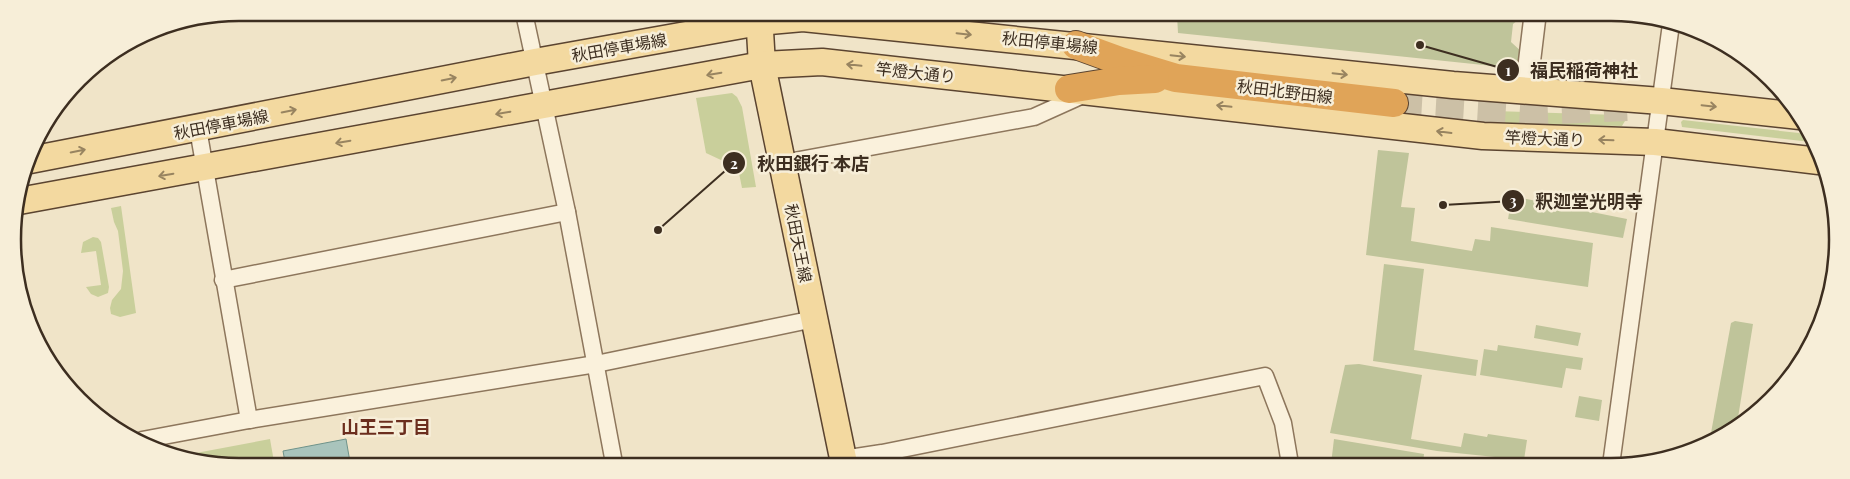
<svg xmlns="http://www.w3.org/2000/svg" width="1850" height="479" font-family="'Playfair Display','Noto Sans JP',serif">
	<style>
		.green { fill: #c9cf9b }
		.cemetery { fill: #bfc49a }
		.water { fill: #a9c4bc; stroke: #6f938a }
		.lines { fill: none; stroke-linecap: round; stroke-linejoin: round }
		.motorway-tunnel { stroke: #ccc0a6; stroke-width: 28; stroke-dasharray: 28 14; stroke-linecap: butt }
		.minor-casing { stroke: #8d765c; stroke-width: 19 }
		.tertiary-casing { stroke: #8d765c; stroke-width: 24 }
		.primary-casing { stroke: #5b4430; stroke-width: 29 }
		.motorway-casing { stroke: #5b4430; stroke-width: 30 }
		.minor { stroke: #faf1dc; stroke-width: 16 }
		.tertiary { stroke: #faf1dc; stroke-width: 21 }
		.primary { stroke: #f3d9a0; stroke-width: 26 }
		.motorway { stroke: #e0a458; stroke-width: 28 }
		.oneway { stroke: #988460 }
		.labels { text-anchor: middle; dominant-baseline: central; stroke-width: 5; stroke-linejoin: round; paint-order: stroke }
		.street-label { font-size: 16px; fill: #3d2e20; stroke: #f7eed8 }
		.neighbourhood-label { font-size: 18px; font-weight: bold; fill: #6b2e1e; stroke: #f7eed8 }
		.rim { fill: none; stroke: #3d2e20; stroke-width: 2.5 }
		.leader { fill: none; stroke: #3d2e20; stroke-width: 2 }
		.callout-dot { fill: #3d2e20; stroke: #f7eed8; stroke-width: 2 }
		.mark-label { font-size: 15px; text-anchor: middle; font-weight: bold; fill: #fff }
		.callout-label { font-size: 18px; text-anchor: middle; font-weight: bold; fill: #3d2e20; stroke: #f7eed8; stroke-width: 5; stroke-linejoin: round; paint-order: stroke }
	</style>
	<rect width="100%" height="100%" fill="#f0e4c8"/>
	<!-- green -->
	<g class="green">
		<polygon points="732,93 737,97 742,107 756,187 742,188 738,168 706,153 696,98"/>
		<polygon points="1494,111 1618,115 1625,117 1625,121 1622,126 1492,124"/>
		<polygon points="1683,120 1808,134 1811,142 1682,127 1681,122"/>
		<polygon points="121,206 136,313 120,317 111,314 110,308 112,300 121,289 123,271 118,231 114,222 111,208"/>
		<polygon points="93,237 98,238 101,242 109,287 108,293 98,297 91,294 86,287 101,285 96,251 81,253 83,242"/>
		<polygon points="270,439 274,462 195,462 180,456"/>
	</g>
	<!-- cemetery -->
	<g class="cemetery">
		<polygon points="1177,15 1523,16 1513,24 1511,42 1523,53 1522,59 1512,68 1178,33"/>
		<polygon points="1378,150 1409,153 1401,207 1415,208 1411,241 1472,251 1475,239 1490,241 1491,227 1593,243 1588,287 1366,255"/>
		<polygon points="1512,196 1627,219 1623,238 1508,219"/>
		<polygon points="1384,264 1424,269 1414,350 1478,360 1476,376 1373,361"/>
		<polygon points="1735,321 1753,324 1737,424 1709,444 1731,323"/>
		<polygon points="1536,325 1581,333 1578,346 1534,338"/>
		<polygon points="1498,345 1583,358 1581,370 1566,368 1562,388 1480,375 1484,349 1497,351"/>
		<polygon points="1359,364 1422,375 1411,439 1461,447 1464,433 1487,437 1488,434 1527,440 1524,460 1437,451 1330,433 1345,365"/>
		<polygon points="1579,396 1602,400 1599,421 1575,417"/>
		<polygon points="1334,439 1424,454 1423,464 1331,464"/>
	</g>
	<!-- water -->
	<polygon class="water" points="346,439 350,462 285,462 283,451"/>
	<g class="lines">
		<!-- motorway-tunnel -->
		<polyline class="motorway-tunnel" points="1394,103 1531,111 1627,107"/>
		<defs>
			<g id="minor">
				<polyline points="524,13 567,212 614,463"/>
				<polyline points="198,129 249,420"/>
				<polyline points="783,163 1034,117 1085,94"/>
				<polyline points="223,280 567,212"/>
				<polyline points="142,440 249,420 596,364 814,319"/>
				<polyline points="843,459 882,453 1265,376 1283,423 1290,464"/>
				<polyline points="1611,465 1671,24"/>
			</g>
			<polyline id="tertiary" points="1526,90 1535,16"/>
			<g id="primary">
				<polyline points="759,14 762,65 844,463"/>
				<polyline points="30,160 535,62 759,22 803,18 1453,85 1661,101 1800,116"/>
				<polyline points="19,201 762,65 822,62 1483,136 1655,142 1819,161"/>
			</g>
			<g id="motorway">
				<polyline points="1076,45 1120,61 1176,78 1394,103"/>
				<polyline points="1069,89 1119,81 1155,79"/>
			</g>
		</defs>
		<!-- minor casing -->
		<use href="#minor" class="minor-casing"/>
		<!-- tertiary casing -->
		<use href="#tertiary" class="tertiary-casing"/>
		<!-- primary casing -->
		<use href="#primary" class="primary-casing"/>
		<!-- motorway casing -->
		<use href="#motorway" class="motorway-casing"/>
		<!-- minor -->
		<use href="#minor" class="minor"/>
		<!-- tertiary -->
		<use href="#tertiary" class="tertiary"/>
		<!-- primary -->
		<use href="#primary" class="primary"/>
		<!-- motorway -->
		<use href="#motorway" class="motorway"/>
	</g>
	<!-- one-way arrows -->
	<defs><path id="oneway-shaft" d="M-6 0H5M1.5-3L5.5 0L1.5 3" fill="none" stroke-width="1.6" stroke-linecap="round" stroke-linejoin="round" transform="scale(1.25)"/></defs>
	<g class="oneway">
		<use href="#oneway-shaft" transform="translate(964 34) rotate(6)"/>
		<use href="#oneway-shaft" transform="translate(1178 56) rotate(6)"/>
		<use href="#oneway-shaft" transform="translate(854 65) rotate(-174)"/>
		<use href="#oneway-shaft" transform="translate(714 74) rotate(170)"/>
		<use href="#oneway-shaft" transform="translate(1340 74) rotate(6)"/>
		<use href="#oneway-shaft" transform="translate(449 79) rotate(-11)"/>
		<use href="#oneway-shaft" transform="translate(1224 106) rotate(-174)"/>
		<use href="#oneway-shaft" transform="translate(1709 106) rotate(6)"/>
		<use href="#oneway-shaft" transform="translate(289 111) rotate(-11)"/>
		<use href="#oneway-shaft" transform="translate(503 113) rotate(170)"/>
		<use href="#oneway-shaft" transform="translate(1444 132) rotate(-173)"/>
		<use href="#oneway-shaft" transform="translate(1606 140) rotate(-178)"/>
		<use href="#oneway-shaft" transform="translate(343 142) rotate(170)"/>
		<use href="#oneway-shaft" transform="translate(78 151) rotate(-11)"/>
		<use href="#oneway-shaft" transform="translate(166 175) rotate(170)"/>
	</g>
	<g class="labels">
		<!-- street labels -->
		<g class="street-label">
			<text transform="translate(1050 42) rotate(6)">秋田停車場線</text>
			<text transform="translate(619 47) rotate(-10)">秋田停車場線</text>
			<text transform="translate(916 72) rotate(6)">竿燈大通り</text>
			<text transform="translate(1285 91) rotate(7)">秋田北野田線</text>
			<text transform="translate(221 124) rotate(-11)">秋田停車場線</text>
			<text transform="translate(1545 138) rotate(2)">竿燈大通り</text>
			<text transform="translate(799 243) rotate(79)">秋田天王線</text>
		</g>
		<!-- neighbourhood labels -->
		<g class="neighbourhood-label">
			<text x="386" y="427">山王三丁目</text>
		</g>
	</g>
	<!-- crop -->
	<path d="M0 0H1850V479H0ZM239 21H1611A218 218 0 0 1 1829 239V240A218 218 0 0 1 1611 458H239A218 218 0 0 1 21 240V239A218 218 0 0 1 239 21Z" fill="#f7eed8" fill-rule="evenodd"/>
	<path class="rim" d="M239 21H1611A218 218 0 0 1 1829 239V240A218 218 0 0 1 1611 458H239A218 218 0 0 1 21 240V239A218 218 0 0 1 239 21Z"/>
	<!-- callouts -->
	<path class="leader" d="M1420 45L1508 70M658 230L734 163M1443 205L1513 201"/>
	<g class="callout-dot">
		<circle cx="1420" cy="45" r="5"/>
		<circle cx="658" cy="230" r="5"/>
		<circle cx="1443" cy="205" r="5"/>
		<circle cx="1508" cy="70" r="12"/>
		<circle cx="734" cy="163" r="12"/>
		<circle cx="1513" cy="201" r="12"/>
	</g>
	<g class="mark-label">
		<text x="1508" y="76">1</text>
		<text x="734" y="169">2</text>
		<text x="1513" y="206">3</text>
	</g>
	<g class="callout-label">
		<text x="1584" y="77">福民稲荷神社</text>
		<text x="813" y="170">秋田銀行 本店</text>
		<text x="1589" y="208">釈迦堂光明寺</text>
	</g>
</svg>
